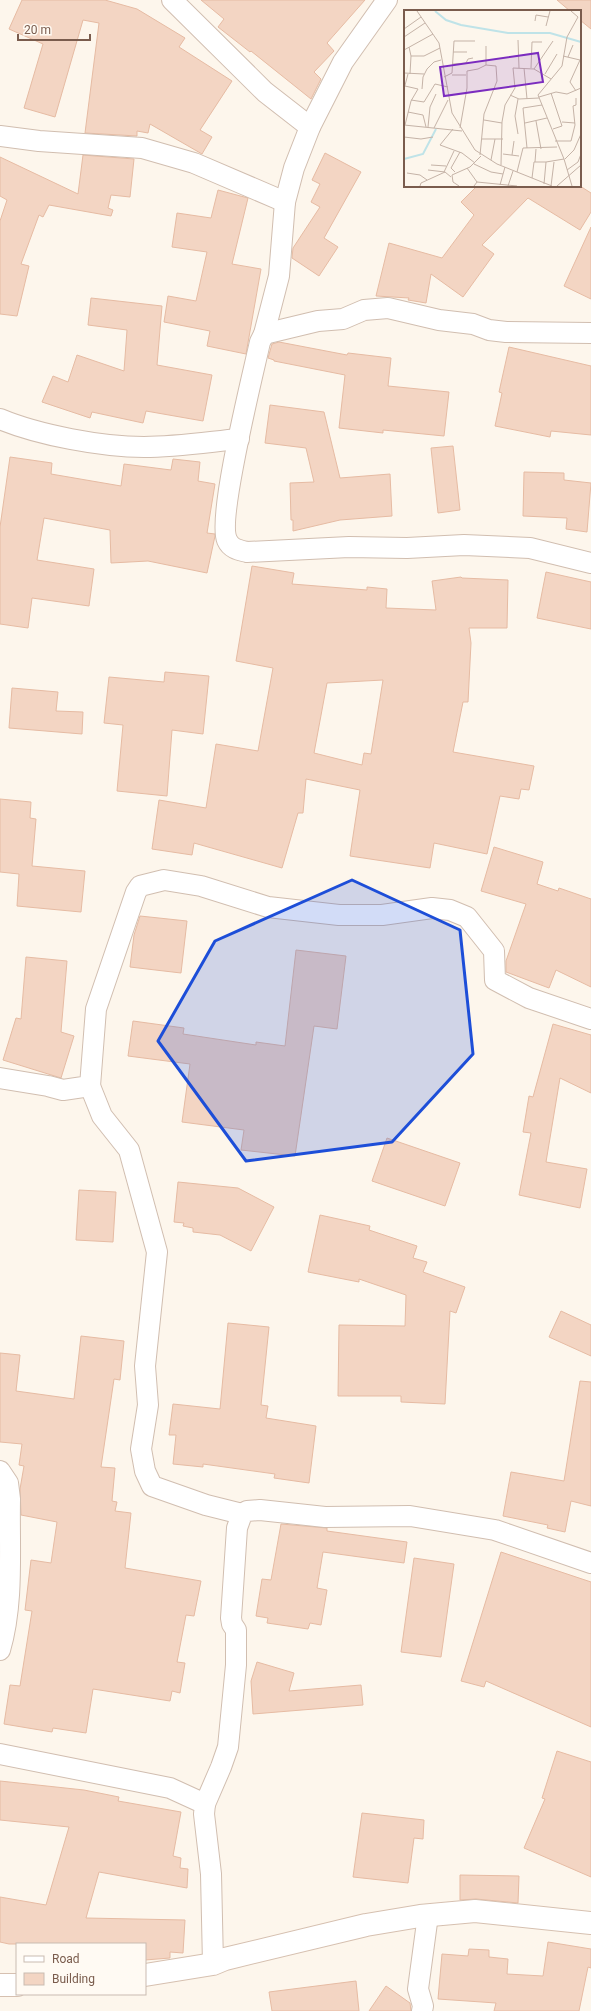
<svg xmlns="http://www.w3.org/2000/svg" width="591" height="2011" font-family="Roboto,sans-serif">
	<style>
		.building { fill: #f3d5c3; stroke: #e6bba3; fill-rule: evenodd }
		.lines { fill: none; stroke-linecap: round; stroke-linejoin: round }
		.street-casing { stroke: #d1beb0; stroke-width: 22 }
		.secondary-casing { stroke: #d6c0b0; stroke-width: 24 }
		.street { stroke: #fff; stroke-width: 20 }
		.secondary { stroke: #fff; stroke-width: 22 }
		.marked { fill: #1d4ed8; fill-opacity: 0.2; stroke: #1d4ed8; stroke-width: 3; stroke-linejoin: round }
		.inset-river { fill: none; stroke: #bfe3e8; stroke-width: 2 }
		.inset-road { fill: none; stroke: #c5b3a7; stroke-width: 1 }
		.view { fill: #7b2cbf; fill-opacity: 0.15; stroke: #7b2cbf; stroke-width: 2 }
		.inset-edge { fill: none; stroke: #7a5c4d; stroke-width: 2 }
	</style>
	<rect width="100%" height="100%" fill="#fdf6ec"/>
	<!-- building -->
	<g class="building">
		<polygon points="22,0 105,0 137,9 185,38 179,47 232,81 200,130 212,137 202,154 150,124 148,133 137,131 137,136 85,133 99,23 83,20 55,117 24,108 43,44 9,29"/>
		<polygon points="201,0 365,0 327,43 334,51 314,72 321,79 311,99 251,51 250,52 218,27 224,19"/>
		<polygon points="557,0 591,0 591,29 580,20 580,11 570,11"/>
		<polygon points="325,153 361,172 324,238 338,247 319,276 292,258 293,248 320,207 311,202 320,184 312,180"/>
		<polygon points="83,155 134,159 130,197 111,195 108,208 113,210 111,216 49,205 43,217 39,215 21,264 29,266 17,316 0,314 0,221 7,200 0,196 0,157 78,194"/>
		<polygon points="477,186 580,186 591,193 591,212 580,230 528,198 482,245 494,254 463,297 431,274 426,303 408,300 409,298 376,296 389,243 442,258 474,215 461,202"/>
		<polygon points="218,190 248,198 232,264 261,269 246,354 207,346 210,331 164,322 168,296 196,301 207,252 172,247 177,213 211,218"/>
		<polygon points="591,227 591,299 564,286"/>
		<polygon points="91,298 162,306 157,365 212,375 203,421 146,411 143,423 92,412 90,418 42,402 53,376 68,382 77,355 124,371 127,330 88,325"/>
		<polygon points="279,342 347,355 348,353 391,358 388,386 449,392 444,436 383,430 383,433 339,428 345,375 274,361 274,360 268,358 272,344"/>
		<polygon points="509,347 591,366 591,435 551,431 550,437 495,426 502,393 499,392"/>
		<polygon points="270,405 324,412 340,478 390,474 392,516 340,520 293,531 293,520 291,520 290,483 314,482 306,448 265,443"/>
		<polygon points="453,446 460,510 438,513 431,448"/>
		<polygon points="10,457 52,463 51,474 121,486 124,464 171,470 173,459 200,462 198,481 215,484 207,533 215,534 215,536 207,573 148,561 111,563 110,530 44,518 37,560 94,569 89,606 32,598 28,628 0,624 0,527"/>
		<polygon points="524,472 564,473 564,480 591,483 587,532 566,529 567,518 523,516"/>
		<path d="M252,566l42,7 -2,11 75,6v-3l20,2 -1,19 50,2 -4,-29 29,-4 1,1 46,2 -1,48h-38l2,15 -3,59h-5l-10,50 81,14 -5,24 -8,-1 -2,10 -19,-3 -13,58 -53,-11 -4,25 -80,-12 10,-66 -54,-11 -3,34h-5l-16,55 -88,-25 -2,12 -40,-6 7,-49 47,8 10,-64 42,7 15,-83 -37,-7zM383,680l-12,74 -7,-1 -2,12 -48,-12 13,-70z"/>
		<polygon points="546,572 591,582 591,629 537,618"/>
		<polygon points="165,672 209,676 203,734 172,730 167,796 117,791 123,725 104,723 109,677 164,682"/>
		<polygon points="12,688 58,692 56,711 83,712 82,734 9,728"/>
		<polygon points="0,799 31,802 30,818 36,819 32,866 85,871 81,912 17,906 19,874 0,872"/>
		<polygon points="494,847 543,862 537,884 558,891 559,888 591,899 591,987 556,970 549,988 506,972 506,961 526,904 481,891"/>
		<polygon points="140,916 187,921 181,973 130,967 134,935"/>
		<polygon points="296,950 346,956 337,1029 314,1026 295,1156 241,1150 244,1130 182,1122 190,1064 128,1056 133,1021 184,1028 183,1034 256,1045 256,1042 285,1046"/>
		<polygon points="26,957 67,961 61,1032 74,1036 61,1078 3,1060 16,1018 21,1019"/>
		<polygon points="553,1024 591,1035 591,1093 560,1078 546,1162 587,1169 580,1208 519,1195 531,1133 523,1132 529,1096 533,1097"/>
		<polygon points="387,1138 460,1163 445,1206 372,1181"/>
		<polygon points="178,1182 238,1188 274,1207 251,1251 220,1235 193,1232 193,1228 183,1226 184,1223 174,1222"/>
		<polygon points="79,1190 116,1192 113,1242 76,1240"/>
		<polygon points="320,1215 370,1226 369,1230 417,1246 413,1258 427,1262 423,1272 465,1287 456,1313 450,1311 445,1404 401,1402 401,1396 338,1396 339,1325 405,1326 406,1295 359,1279 359,1282 308,1272"/>
		<polygon points="561,1311 591,1325 591,1356 549,1337"/>
		<polygon points="228,1323 269,1327 261,1405 268,1406 266,1418 316,1426 309,1483 274,1478 275,1474 203,1464 203,1467 173,1464 176,1435 169,1435 173,1404 220,1409"/>
		<polygon points="81,1336 124,1341 120,1380 114,1379 101,1467 115,1468 112,1501 117,1502 115,1511 131,1513 125,1568 201,1581 194,1616 186,1615 177,1662 185,1663 180,1693 172,1691 170,1701 93,1689 86,1733 53,1728 52,1732 4,1724 10,1685 20,1686 32,1611 25,1610 31,1560 51,1563 57,1522 21,1515 20,1489 24,1466 19,1465 22,1444 0,1442 0,1353 20,1355 16,1391 74,1399"/>
		<polygon points="580,1381 591,1382 591,1506 571,1501 565,1532 547,1528 548,1525 503,1516 511,1472 564,1481"/>
		<polygon points="281,1524 327,1528 327,1531 407,1542 404,1563 323,1552 317,1588 327,1590 321,1625 310,1623 308,1629 267,1623 268,1618 256,1616 262,1579 271,1580"/>
		<polygon points="501,1552 591,1582 591,1727 486,1681 484,1687 461,1681"/>
		<polygon points="414,1558 454,1564 441,1657 401,1652"/>
		<polygon points="257,1662 294,1673 289,1691 361,1685 363,1705 253,1714 251,1681"/>
		<polygon points="557,1751 591,1762 591,1877 524,1848 545,1799 542,1798"/>
		<polygon points="0,1781 84,1790 119,1797 118,1801 181,1812 173,1856 181,1858 180,1868 188,1869 187,1888 99,1872 86,1918 185,1920 183,1953 170,1952 170,1958 145,1960 145,1944 9,1944 0,1942 0,1897 46,1905 69,1827 0,1820"/>
		<polygon points="362,1813 424,1820 423,1839 414,1838 408,1883 353,1877"/>
		<polygon points="460,1875 519,1876 518,1903 476,1899 460,1900"/>
		<polygon points="548,1942 591,1949 591,1968 588,1967 579,2011 494,2011 496,2003 438,1999 442,1954 468,1956 469,1949 489,1950 489,1957 508,1959 507,1974 543,1976"/>
		<polygon points="356,1981 359,2011 272,2011 269,1992"/>
		<polygon points="386,1986 410,2003 411,2011 369,2011"/>
	</g>
	<g class="lines">
		<defs>
			<g id="street">
				<polyline points="172,0 265,92 310,127"/>
				<path d="M387,0l-44,62 -33,65 -16,41 -9,34 -6,74 -15,58 -4,8c-7,32 -43,176 -33,198 4,9 12,10 20,12l102,-5 58,1 57,-3 66,3 61,15"/>
				<polyline points="0,136 39,141 142,148 194,163 285,202"/>
				<polyline points="264,334 318,321 343,319 364,310 388,308 439,320 473,324 489,330 506,332 591,333"/>
				<path d="M0,419c38,16 102,28 144,28 32,0 64,-5 95,-8"/>
				<polyline points="0,1078 48,1086 63,1090 90,1086 96,1009 136,892 140,886 164,880 201,886 268,907 339,915 382,915 432,908 450,910 467,917 494,951 495,980 529,998 591,1019"/>
				<polyline points="90,1086 102,1116 129,1150 157,1252 145,1366 148,1405 141,1449 145,1471 152,1486 206,1505 242,1514"/>
				<path d="M0,1471l8,12 2,16c-1,50 4,103 -10,151"/>
				<polyline points="0,1754 170,1788 205,1804 204,1814 211,1874 213,1964"/>
				<polyline points="205,1804 221,1767 228,1747 236,1665 236,1630 232,1624 231,1618 237,1528 242,1514 247,1511 260,1510 325,1517 410,1516 495,1530 591,1563"/>
				<polyline points="422,2011 423,2006 418,1989 428,1915"/>
			</g>
			<g id="secondary">
				<polyline points="145,1975 213,1964 225,1959 366,1925 420,1916 475,1911 591,1923"/>
				<polyline points="0,1985 17,1985"/>
			</g>
		</defs>
		<!-- street casing -->
		<use href="#street" class="street-casing"/>
		<!-- secondary casing -->
		<use href="#secondary" class="secondary-casing"/>
		<!-- street -->
		<use href="#street" class="street"/>
		<!-- secondary -->
		<use href="#secondary" class="secondary"/>
	</g>
	<!-- marked area -->
	<path class="marked" d="M352,880l108,50 13,124 -81,88 -146,19 -88,-120 57,-100z"/>
	<!-- overview -->
	<g transform="translate(404 10)">
		<rect width="177" height="177" fill="#fdf6ec"/>
		<path class="inset-river" d="M31,1l11,9 15,5 47,8h42l31,9M0,149l19,-5 13,-25"/>
		<path class="inset-road" d="M13,1l22,32 13,70 23,37 22,14 55,22M167,1l7,6 -11,20 -5,29 -24,29 26,64 8,27M131,11l1,-6 12,2M142,16l4,-15M0,19l17,-12M0,27l21,-14M114,30l1,28M5,37l2,9h13l16,-8M0,40l29,-16M49,42h14M159,46l17,4M164,47l5,-12M49,54l13,-1 2,-4 5,-1M120,58l3,31M127,58l1,-26h10M130,59l19,-28M0,63l20,1M6,64l1,-18M141,64l12,-20M48,65h14M40,67l8,-4 2,-32h21M1,76l13,3M0,79l4,-15M18,79l1,-12 4,-8 7,-7 7,-2M172,81l-6,-9 10,-22M147,83l11,33 -9,3M106,85l9,4 20,-1M135,87l17,-5 11,2 14,-6M114,89l-3,17 3,18M7,90l13,2 11,-18 13,3M4,102l15,3 3,12M80,110l18,3M132,111l5,28M158,112l13,1M121,113l22,-5M0,115l58,6M1,115l6,-24 7,-12M24,117l2,-20 6,-13M30,118l14,-28M56,118l7,-40v-17l11,-2 8,-4M49,119l-13,16 22,8 13,10M0,127l17,2 12,-2M78,129h21M151,131h16l4,-16 -2,-19 3,-1v-7M123,138l-4,-40 19,-3M99,144l16,2M76,145l4,-41 13,-33 -1,-15 -10,-1v-19M108,145l2,-14M161,149l9,-9 7,-16M87,150l4,-21M131,152l1,-13M142,152l18,-3M70,154l17,8 12,2M27,155l15,1M97,155l1,-43 3,-17 10,-17 -2,-20 21,1 17,10M63,158l10,14 -3,4M24,160l17,2 6,5M163,160l11,-8 3,-8M40,162l10,-21M51,162l-4,-4 9,-16M113,162l6,-24 34,-1M3,163l13,2 7,5M128,168l2,-16h12l-2,22M73,172l40,4M96,175l5,-18M16,176l1,-3 24,-11M55,176l-6,-4 -1,-7 18,-8 11,-11M104,176l5,-15M147,176l3,-24M153,176l24,-21"/>
		<path class="view" d="M134,43l5,29 -99,14 -4,-29z"/>
		<rect width="177" height="177" class="inset-edge"/>
	</g>
	<!-- legend -->
	<rect x="16" y="1943" width="130" height="52" fill="#fffaf3" stroke="#cabbb1"/>
	<rect x="24" y="1956" width="20" height="6" fill="#ffffff" stroke="#cabbb1"/>
	<text x="52" y="1963" font-size="12" fill="#7a5c4d">Road</text>
	<rect x="24" y="1973" width="20" height="12" fill="#f3d5c3" stroke="#cabbb1"/>
	<text x="52" y="1983" font-size="12" fill="#7a5c4d">Building</text>
	<!-- scale -->
	<path d="M18 34v6h72v-6" fill="none" stroke="#7a5c4d" stroke-width="2"/>
	<text x="24" y="34" font-size="12" fill="#7a5c4d" stroke="#fffaf3" stroke-width="3" paint-order="stroke">20 m</text>
</svg>
